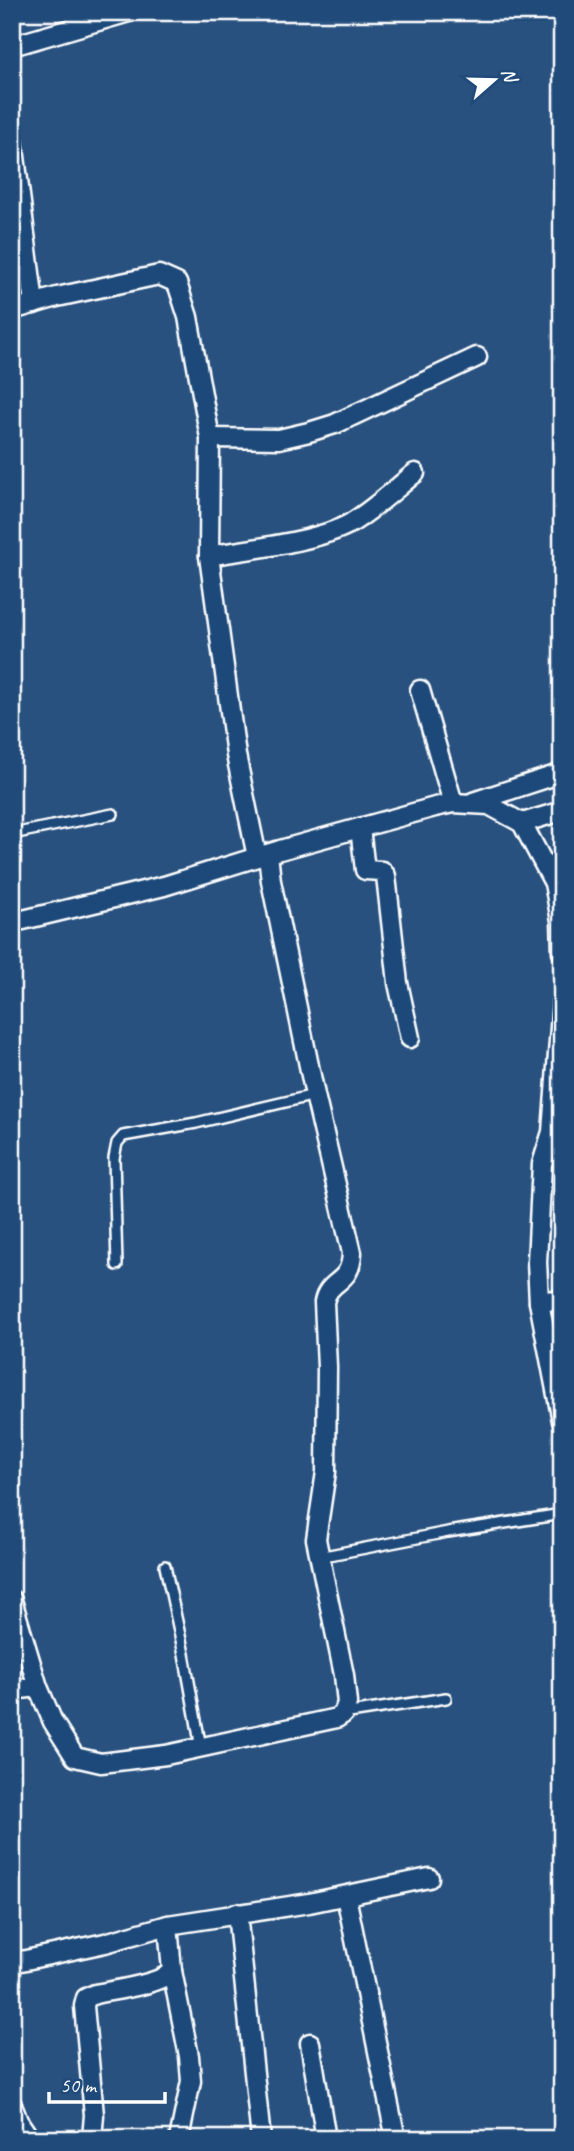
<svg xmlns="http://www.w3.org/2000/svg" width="574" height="2151" font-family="Caveat,sans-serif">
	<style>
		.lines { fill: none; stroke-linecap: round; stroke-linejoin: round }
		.service-casing { stroke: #fff; stroke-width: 14 }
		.minor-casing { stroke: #fff; stroke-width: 23 }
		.service { stroke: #1f4a7a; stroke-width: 9 }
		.minor { stroke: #1f4a7a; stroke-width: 18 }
	</style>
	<rect width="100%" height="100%" fill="#28517f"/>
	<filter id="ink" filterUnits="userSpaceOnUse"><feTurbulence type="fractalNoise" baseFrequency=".0143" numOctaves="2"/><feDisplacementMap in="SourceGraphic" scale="14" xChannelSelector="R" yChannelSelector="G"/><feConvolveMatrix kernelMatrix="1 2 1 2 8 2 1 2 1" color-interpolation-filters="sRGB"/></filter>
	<g filter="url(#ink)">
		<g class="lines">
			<defs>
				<g id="service">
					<polyline points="12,834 113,814"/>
					<polyline points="117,1265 114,1158 117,1143 123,1136 196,1123 315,1095"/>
					<polyline points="319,1557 448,1532 562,1514"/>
					<polyline points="165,1566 184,1654 201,1748"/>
					<polyline points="343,1714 446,1698"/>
				</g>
				<g id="minor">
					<polyline points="12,46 129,12"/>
					<polyline points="12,133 34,304"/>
					<polyline points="12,310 57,297 159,275 177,283 188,317 210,438 209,556 236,755 257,857"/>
					<polyline points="210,438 279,439 309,432 335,424 477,357"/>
					<path d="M209,556c40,-7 108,-14 142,-33 23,-14 43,-33 64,-50"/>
					<polyline points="420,690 453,803"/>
					<polyline points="473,802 562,773"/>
					<polyline points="522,823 562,811"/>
					<polyline points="360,828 365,870 382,871 386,876 398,983 410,1038"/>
					<polyline points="12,921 23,920 164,886 280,850 435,807 453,803 489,805 522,823 554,883 561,921 562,952"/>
					<polyline points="562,1001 552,1132 542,1164 537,1262 539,1302 562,1421"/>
					<polyline points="539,1302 562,1299"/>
					<path d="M12,1600l26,87 15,35 22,35 26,6 65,-8 171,-37 6,-4 4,-11 -3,-28 -28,-136 10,-67 1,-105 -3,-65c5,-24 27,-17 28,-49l-37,-158 -44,-214 -3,-27"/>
					<polyline points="12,1690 38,1687"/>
					<polyline points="346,1896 396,2139"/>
					<polyline points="237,1913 261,2139"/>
					<polyline points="12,1963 105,1943 168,1925 309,1903 429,1878"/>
					<polyline points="172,1971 189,2056 191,2081 179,2139"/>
					<polyline points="310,2043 326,2139"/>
					<polyline points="12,2105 18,2121 30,2139"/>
					<path d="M92,2139l2,-24 -10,-109 2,-8 9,-4c18,-4 65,-9 77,-23l-4,-46"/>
				</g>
			</defs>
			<!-- service casing -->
			<use href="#service" class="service-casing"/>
			<!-- minor casing -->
			<use href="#minor" class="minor-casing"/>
			<!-- service -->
			<use href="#service" class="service"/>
			<!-- minor -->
			<use href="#minor" class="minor"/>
		</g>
	</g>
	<!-- margin -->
	<rect width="574" height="2151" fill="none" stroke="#1f4a7a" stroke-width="42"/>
	<rect x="21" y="21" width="532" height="2109" fill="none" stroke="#fff" stroke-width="2.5" filter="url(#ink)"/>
	<!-- north arrow -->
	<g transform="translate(494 80) rotate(70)" stroke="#1f4a7a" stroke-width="5" paint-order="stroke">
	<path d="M0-5L12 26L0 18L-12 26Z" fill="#ffffff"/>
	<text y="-10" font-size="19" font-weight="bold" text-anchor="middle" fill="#ffffff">N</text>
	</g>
	<!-- scale -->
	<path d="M49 2092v10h116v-10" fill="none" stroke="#ffffff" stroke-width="3.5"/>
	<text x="60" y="2092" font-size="21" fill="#ffffff" stroke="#1f4a7a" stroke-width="5" paint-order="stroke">50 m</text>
</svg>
